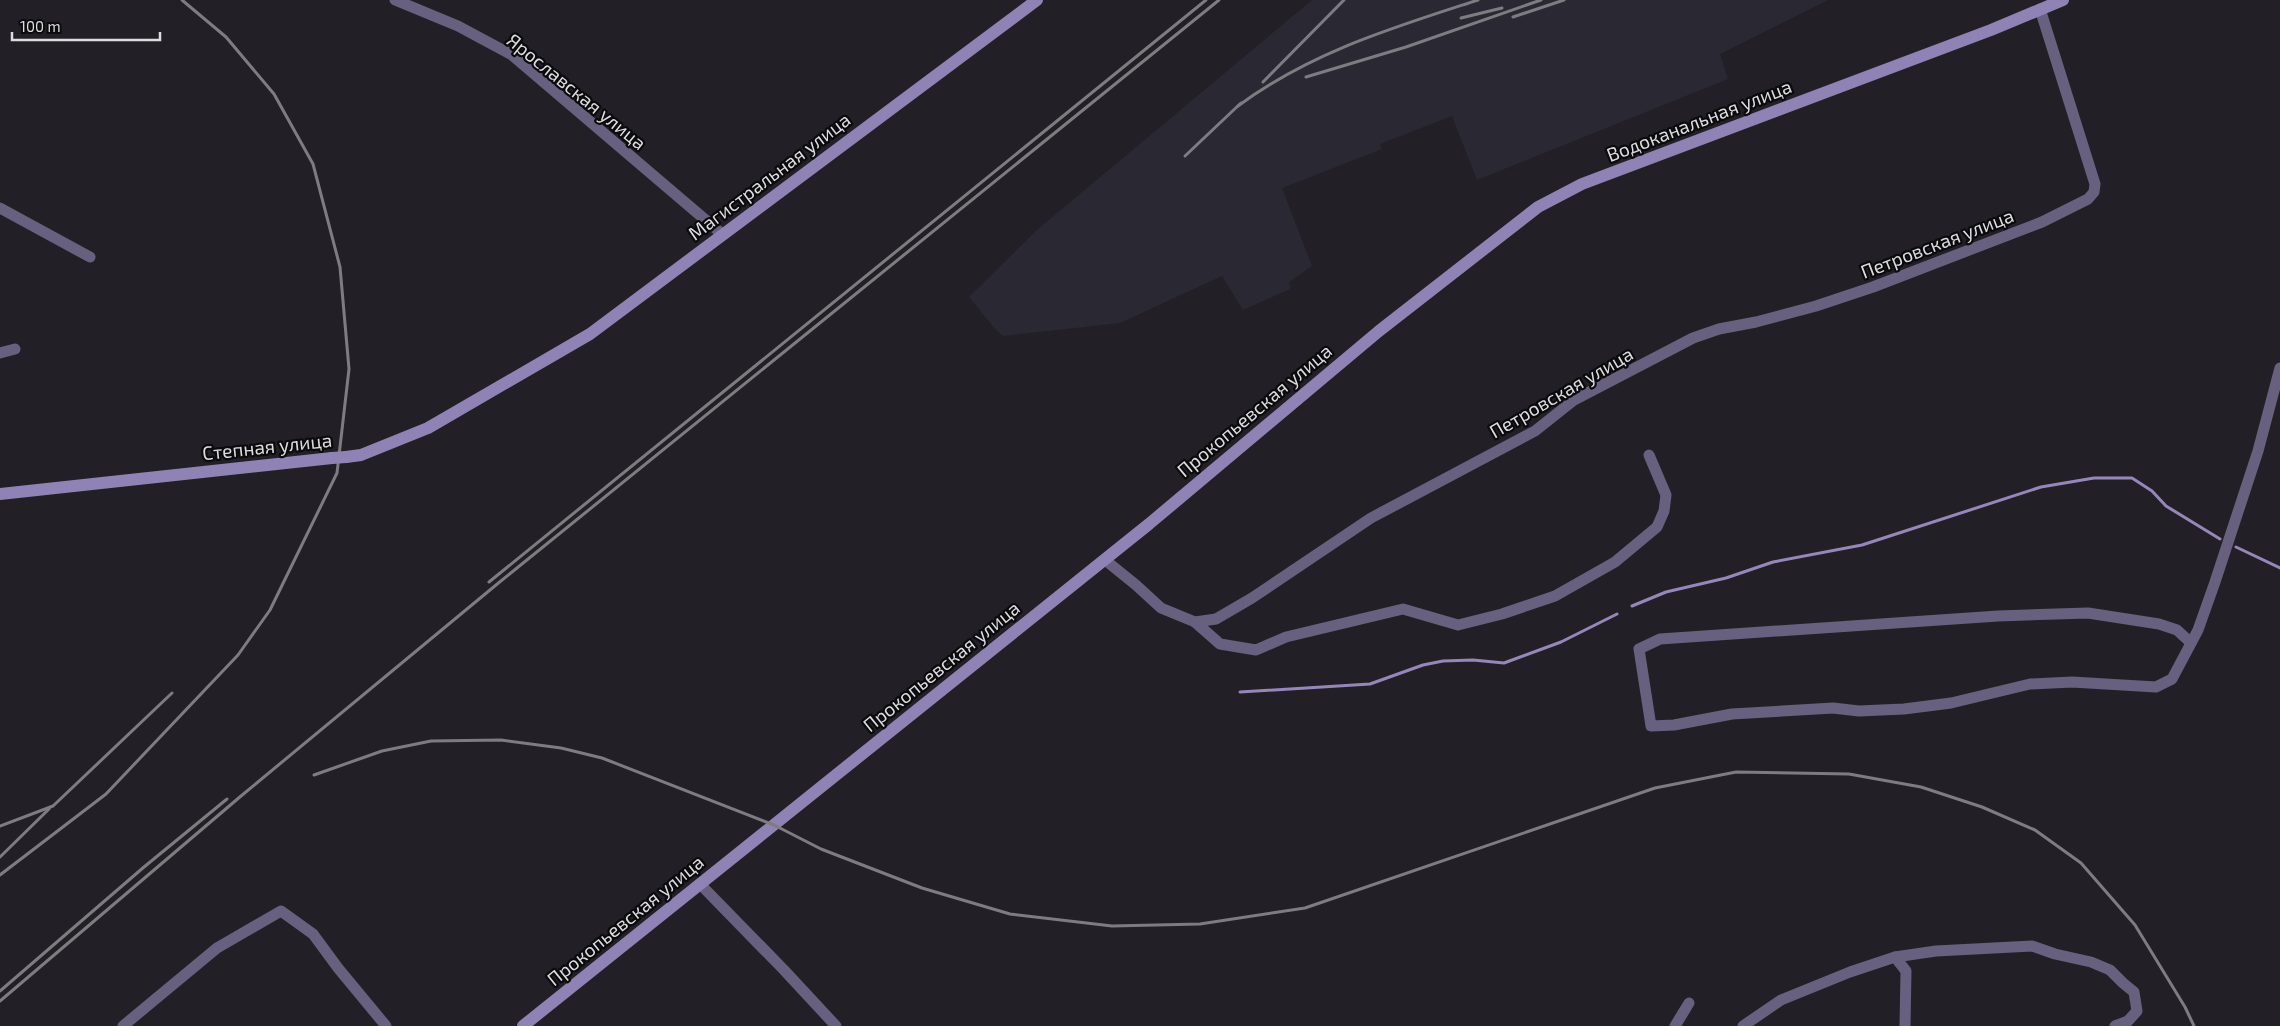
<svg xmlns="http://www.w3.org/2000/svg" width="2280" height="1026" font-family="'Exo 2',sans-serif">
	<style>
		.built { fill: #2a2833 }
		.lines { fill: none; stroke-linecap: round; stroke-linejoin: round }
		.stream { stroke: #9687ba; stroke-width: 3 }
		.minor { stroke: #67607f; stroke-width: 11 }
		.secondary { stroke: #8f83b5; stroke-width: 12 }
		.rail { stroke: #7d7c80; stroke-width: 3 }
		.secondary-bridge { stroke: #8f83b5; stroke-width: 12 }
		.labels { text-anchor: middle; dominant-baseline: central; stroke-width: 4.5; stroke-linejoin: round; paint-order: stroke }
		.street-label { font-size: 19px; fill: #dddde0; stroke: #0b0a0d }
	</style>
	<rect width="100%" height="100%" fill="#222026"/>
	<!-- built -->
	<polygon class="built" points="1312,0 1828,0 1720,54 1728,79 1477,180 1452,116 1380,144 1382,149 1282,188 1312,266 1289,282 1290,289 1243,310 1222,276 1120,323 1003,336 996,330 969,297 1038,229"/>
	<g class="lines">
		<!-- stream -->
		<g class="stream">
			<polyline points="2236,547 2280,568"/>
			<polyline points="1632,606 1666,592 1726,578 1773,562 1862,545 2041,487 2094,478 2132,478 2152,491 2166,506 2220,539"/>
			<polyline points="1240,692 1370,684 1423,665 1443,661 1473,660 1504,663 1561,642 1617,614"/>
		</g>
		<!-- minor -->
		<g class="minor">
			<polyline points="395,0 458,26 512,55 722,234"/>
			<polyline points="0,208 90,257"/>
			<polyline points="0,353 15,349"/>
			<polyline points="1110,564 1136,585 1161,608 1195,622 1216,619 1252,598 1371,518 1535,431 1574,400 1693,338 1719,329 1756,322 1816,306 1873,287 2042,222 2088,199 2094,192 2095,184 2040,9"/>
			<polyline points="1195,622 1220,644 1256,650 1286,637 1403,609 1458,625 1502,614 1555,596 1615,562 1657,527 1664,511 1666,495 1649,455"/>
			<polyline points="2190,642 2177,630 2159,624 2088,613 1998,616 1660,639 1639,649 1651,726 1674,725 1732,714 1833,708 1859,711 1904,709 1951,703 2030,684 2072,682 2156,687 2172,679 2198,630 2215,582 2258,451 2280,368"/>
			<polyline points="700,884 784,970 836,1026"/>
			<polyline points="1895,957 1936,951 2032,946 2055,954 2091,962 2110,970 2123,983 2134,992 2137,1011 2128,1021 2115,1026"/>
			<polyline points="123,1026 217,948 281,911 313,934 338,968 386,1026"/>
			<polyline points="1675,1026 1689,1003"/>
			<polyline points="1743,1026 1781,1000 1850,972 1895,957 1906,971 1905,1026"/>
		</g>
		<!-- secondary -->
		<g class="secondary">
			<polyline points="346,457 361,455 428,428 590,334 1037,0"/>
			<polyline points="0,494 332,458"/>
			<polyline points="523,1026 1149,524 1379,331 1538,207 1582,184 1991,30 2063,0"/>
		</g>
		<!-- rail -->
		<g class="rail">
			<polyline points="1513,17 1564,0"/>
			<polyline points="1461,18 1502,8"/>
			<polyline points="1306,77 1406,47 1541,0"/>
			<polyline points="1263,82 1344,0"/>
			<path d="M1238,106c73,-54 154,-78 240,-106"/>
			<polyline points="1185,156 1241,103"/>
			<polyline points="489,582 1206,0"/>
			<polyline points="314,775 382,751 431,741 501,740 561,748 602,758 774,825 821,849 922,888 1010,914 1112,926 1200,924 1305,908 1655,788 1736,772 1849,774 1921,787 1982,807 2035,830 2081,863 2135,925 2185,1007 2194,1026"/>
			<polyline points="0,826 53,806 172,693"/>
			<polyline points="0,857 49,809"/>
			<polyline points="0,875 106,794 238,655 270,610 337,473 349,369 340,267 313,164 274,94 226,37 182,0"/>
			<polyline points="0,991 144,867 227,799"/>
			<polyline points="0,1001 241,796 496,585 1219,0"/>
		</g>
		<!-- secondary-bridge -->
		<polyline class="secondary-bridge" points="332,458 346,457"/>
	</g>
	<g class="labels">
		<!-- street labels -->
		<g class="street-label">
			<text transform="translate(577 91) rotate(39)">Ярославская улица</text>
			<text transform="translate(1699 120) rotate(-21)">Водоканальная улица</text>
			<text transform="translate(769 176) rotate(-37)">Магистральная улица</text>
			<text transform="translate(1937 243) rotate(-21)">Петровская улица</text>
			<text transform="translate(1561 392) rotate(-30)">Петровская улица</text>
			<text transform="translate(1254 410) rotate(-40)">Прокопьевская улица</text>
			<text transform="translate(267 446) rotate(-6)">Степная улица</text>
			<text transform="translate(941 666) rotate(-39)">Прокопьевская улица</text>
			<text transform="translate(625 920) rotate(-39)">Прокопьевская улица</text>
		</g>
	</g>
	<!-- scale -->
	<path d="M12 32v8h148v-8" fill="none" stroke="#dddde0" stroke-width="2.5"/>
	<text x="20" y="32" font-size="15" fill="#dddde0" stroke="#0b0a0d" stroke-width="4" paint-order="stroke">100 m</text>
</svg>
